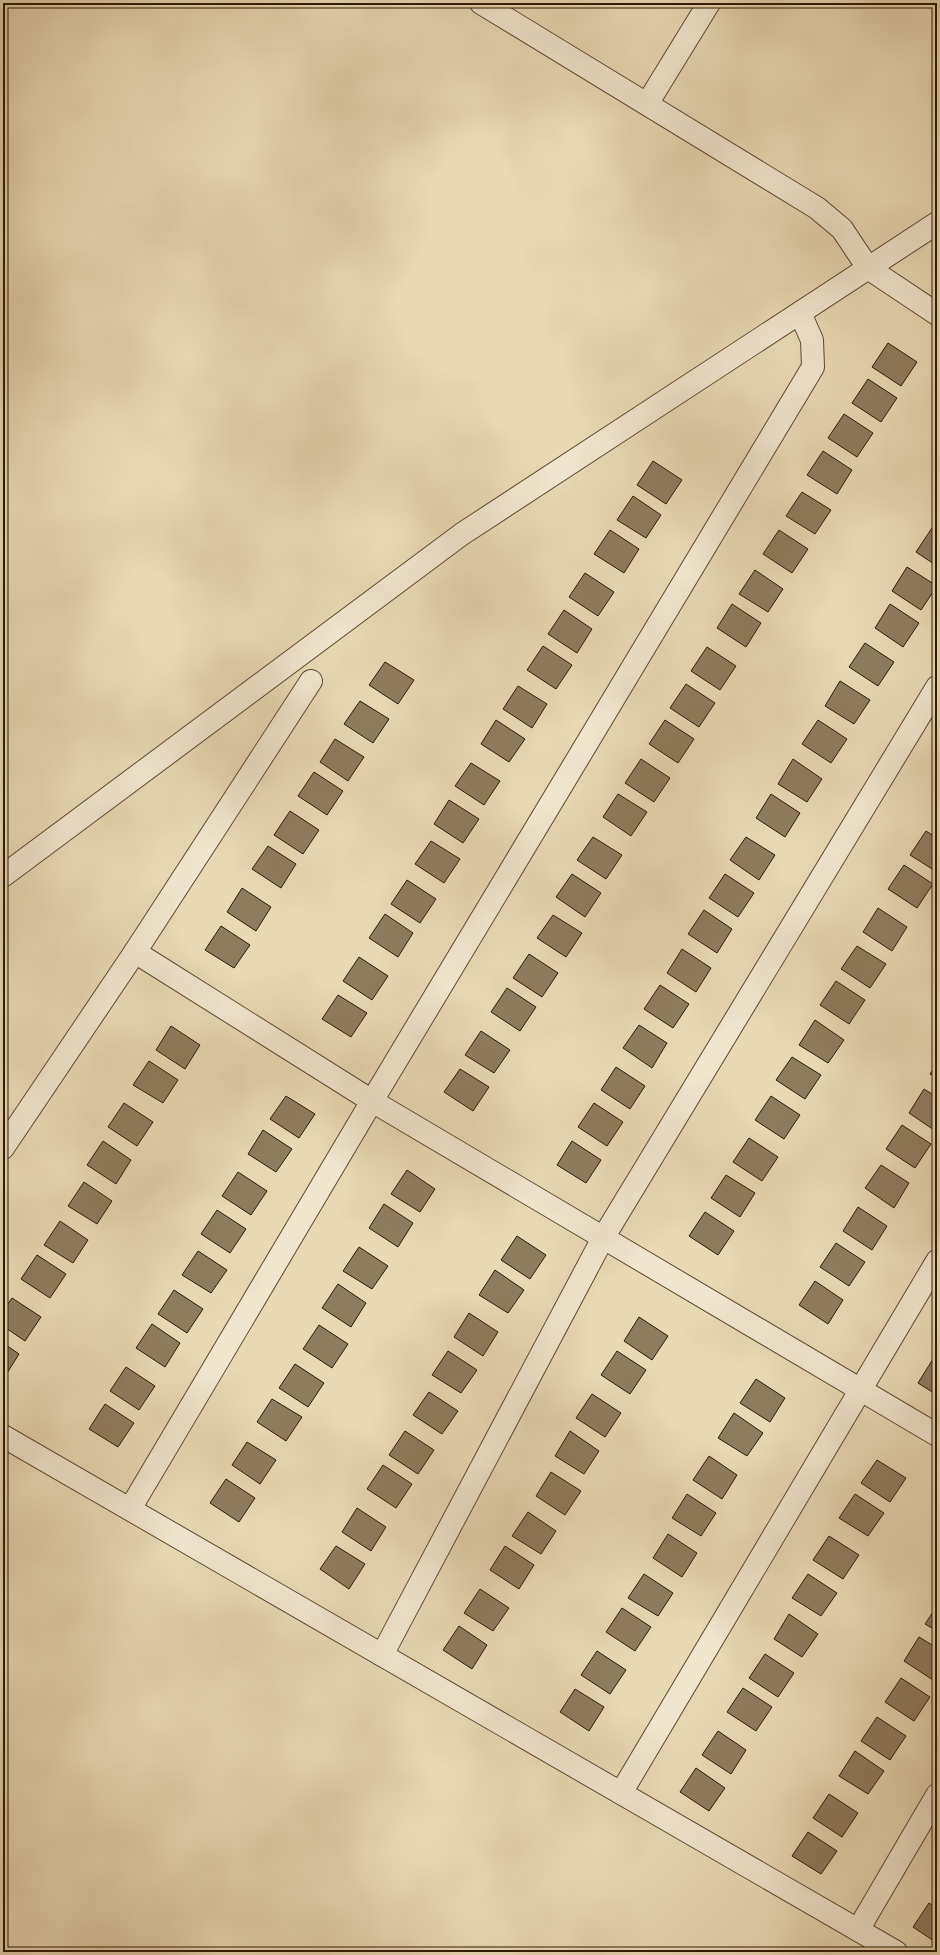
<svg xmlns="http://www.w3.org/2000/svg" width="940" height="1955" font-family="'Libre Caslon Text',serif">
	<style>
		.building { fill: #8f7c5f; stroke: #2f1803 }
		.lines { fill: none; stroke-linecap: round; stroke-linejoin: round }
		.street-casing { stroke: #5d482f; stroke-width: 24 }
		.street { stroke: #f0e6ce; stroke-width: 22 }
	</style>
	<rect width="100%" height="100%" fill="#e8d9b3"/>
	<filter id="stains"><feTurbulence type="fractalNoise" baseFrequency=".005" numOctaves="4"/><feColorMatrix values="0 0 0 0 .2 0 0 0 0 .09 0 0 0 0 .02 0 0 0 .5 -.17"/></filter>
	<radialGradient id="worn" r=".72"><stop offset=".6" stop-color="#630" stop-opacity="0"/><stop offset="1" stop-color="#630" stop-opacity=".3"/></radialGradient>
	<!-- building -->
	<g class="building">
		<polygon points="888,343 917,362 901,386 872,367"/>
		<polygon points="868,379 897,398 881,422 852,403"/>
		<polygon points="844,414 873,433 857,457 828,438"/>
		<polygon points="823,451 852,470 837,494 807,475"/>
		<polygon points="653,461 682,480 666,504 637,485"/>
		<polygon points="802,492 831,510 815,534 786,516"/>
		<polygon points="633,496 661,515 646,538 617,520"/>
		<polygon points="932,528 937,531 937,566 916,552"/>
		<polygon points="610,530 639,549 624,573 594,554"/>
		<polygon points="779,530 808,549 792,573 763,554"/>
		<polygon points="907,567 937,586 921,610 892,591"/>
		<polygon points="755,570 783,589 768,612 739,594"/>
		<polygon points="585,573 614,592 598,616 569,597"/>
		<polygon points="732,604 761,623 746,647 717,628"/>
		<polygon points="890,604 919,623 903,647 875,628"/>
		<polygon points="564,610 592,629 577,653 548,634"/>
		<polygon points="865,643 894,662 878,686 849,667"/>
		<polygon points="543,646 572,665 556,689 527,670"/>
		<polygon points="707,647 736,666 720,690 691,671"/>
		<polygon points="385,662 414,680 398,704 369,685"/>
		<polygon points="840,681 870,700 854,724 825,706"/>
		<polygon points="686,684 715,703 699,727 670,708"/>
		<polygon points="518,686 547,704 532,728 503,709"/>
		<polygon points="360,701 389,719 373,743 344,724"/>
		<polygon points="496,720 525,739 509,762 481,744"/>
		<polygon points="665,720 694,739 678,763 649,744"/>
		<polygon points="818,720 847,739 831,763 802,744"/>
		<polygon points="335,739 364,757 348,781 320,762"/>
		<polygon points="641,759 670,778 654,802 625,783"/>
		<polygon points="793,759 822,779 807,802 778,784"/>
		<polygon points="471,763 500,781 484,805 455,786"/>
		<polygon points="314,772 343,791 327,815 298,796"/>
		<polygon points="618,794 647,812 631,836 603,817"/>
		<polygon points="771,794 800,813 785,837 756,818"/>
		<polygon points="449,800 479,819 463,843 434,824"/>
		<polygon points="290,811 319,830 303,854 274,835"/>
		<polygon points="926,831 937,838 937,872 910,855"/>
		<polygon points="593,837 622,855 606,879 577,860"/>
		<polygon points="746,837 775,855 759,880 730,860"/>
		<polygon points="431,841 460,859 444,883 415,864"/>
		<polygon points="268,846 296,864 281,888 252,869"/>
		<polygon points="904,865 933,884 917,908 888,889"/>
		<polygon points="572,874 601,893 585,917 556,897"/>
		<polygon points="725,874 754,893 738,917 709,898"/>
		<polygon points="407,880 436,899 420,923 391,904"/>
		<polygon points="242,888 271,907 256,931 227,912"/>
		<polygon points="878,908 907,927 892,951 863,932"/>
		<polygon points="704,910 732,929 717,953 688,934"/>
		<polygon points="385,914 413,933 398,957 369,938"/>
		<polygon points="553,915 582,933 566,957 537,938"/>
		<polygon points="221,926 250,945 234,968 205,950"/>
		<polygon points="857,946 886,964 870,988 841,969"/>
		<polygon points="682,949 711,968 696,992 667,973"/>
		<polygon points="529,954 558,973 542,997 513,978"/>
		<polygon points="359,957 388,976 372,1000 343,981"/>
		<polygon points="836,981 865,1000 849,1024 820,1005"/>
		<polygon points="660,985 689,1004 673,1028 644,1009"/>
		<polygon points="507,988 536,1007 520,1031 491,1012"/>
		<polygon points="338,995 367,1013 351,1037 322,1019"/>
		<polygon points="815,1020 844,1040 828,1063 799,1045"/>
		<polygon points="639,1025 667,1043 652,1068 623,1048"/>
		<polygon points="171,1026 200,1045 185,1069 156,1050"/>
		<polygon points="481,1031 510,1050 494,1073 465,1055"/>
		<polygon points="792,1057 821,1075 805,1099 776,1080"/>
		<polygon points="149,1061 178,1080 163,1103 133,1085"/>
		<polygon points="937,1063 937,1078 930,1074"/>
		<polygon points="616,1067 645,1086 630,1109 601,1090"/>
		<polygon points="460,1069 489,1087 473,1111 444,1092"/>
		<polygon points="924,1089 937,1097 937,1132 909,1113"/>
		<polygon points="286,1096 315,1114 299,1138 270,1119"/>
		<polygon points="771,1096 800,1115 784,1139 755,1120"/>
		<polygon points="124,1103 153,1122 137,1146 108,1127"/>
		<polygon points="594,1103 623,1122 607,1146 578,1127"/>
		<polygon points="902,1125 931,1144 915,1168 886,1149"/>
		<polygon points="263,1130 292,1149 276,1172 248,1154"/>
		<polygon points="749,1138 778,1157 762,1181 733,1162"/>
		<polygon points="103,1141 131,1160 116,1184 87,1165"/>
		<polygon points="572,1141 601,1160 586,1183 557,1165"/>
		<polygon points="881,1165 909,1183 894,1208 865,1188"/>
		<polygon points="407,1170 435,1189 420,1212 391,1194"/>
		<polygon points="238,1172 267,1191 251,1215 222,1196"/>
		<polygon points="726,1175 755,1193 740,1217 711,1198"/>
		<polygon points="84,1182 112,1201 97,1224 68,1206"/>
		<polygon points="384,1204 413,1223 398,1247 369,1228"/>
		<polygon points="858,1207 887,1226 872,1250 843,1231"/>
		<polygon points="217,1210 246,1229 230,1253 201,1234"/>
		<polygon points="705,1212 734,1231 718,1255 689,1236"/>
		<polygon points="60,1221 88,1240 73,1263 44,1245"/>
		<polygon points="517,1236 546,1255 530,1279 501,1260"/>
		<polygon points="836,1243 865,1262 849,1286 820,1267"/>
		<polygon points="359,1247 388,1266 372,1289 343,1271"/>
		<polygon points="198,1251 227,1270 211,1293 182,1275"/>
		<polygon points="37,1255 66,1274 50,1298 21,1279"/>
		<polygon points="495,1270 524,1290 508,1313 479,1295"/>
		<polygon points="815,1281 843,1300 828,1324 799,1305"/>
		<polygon points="338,1284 366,1303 351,1327 322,1308"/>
		<polygon points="174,1290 203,1309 187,1333 158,1314"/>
		<polygon points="12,1298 41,1317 25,1341 3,1326 3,1311"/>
		<polygon points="469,1313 498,1332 483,1356 454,1337"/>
		<polygon points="639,1317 668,1336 652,1360 624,1341"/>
		<polygon points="152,1324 180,1343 165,1367 136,1348"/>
		<polygon points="319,1325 348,1344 332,1368 303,1349"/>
		<polygon points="3,1343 19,1354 4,1378 3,1378"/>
		<polygon points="448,1351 477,1370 461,1393 432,1375"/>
		<polygon points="617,1351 646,1370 630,1394 601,1375"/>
		<polygon points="933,1359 937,1361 937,1395 918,1383"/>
		<polygon points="295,1364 324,1383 308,1407 279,1388"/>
		<polygon points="126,1367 155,1386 139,1410 110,1391"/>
		<polygon points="756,1379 785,1398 770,1422 740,1403"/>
		<polygon points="429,1392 458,1411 442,1434 413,1415"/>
		<polygon points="592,1394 621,1413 605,1437 576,1418"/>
		<polygon points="272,1399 302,1417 286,1441 257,1422"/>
		<polygon points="105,1404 134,1423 118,1447 89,1429"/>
		<polygon points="734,1413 763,1433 747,1456 718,1438"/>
		<polygon points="405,1431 434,1450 418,1474 389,1455"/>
		<polygon points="570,1431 599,1451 584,1474 555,1456"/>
		<polygon points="247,1442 276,1460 260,1484 232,1465"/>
		<polygon points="709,1456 737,1475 722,1499 693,1480"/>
		<polygon points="877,1460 906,1478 890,1502 861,1483"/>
		<polygon points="383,1465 412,1484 396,1508 367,1489"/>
		<polygon points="551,1472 581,1491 565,1515 536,1496"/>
		<polygon points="226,1479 255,1498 239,1522 210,1503"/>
		<polygon points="687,1494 716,1513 701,1536 672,1518"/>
		<polygon points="855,1494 884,1513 868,1536 839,1518"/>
		<polygon points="357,1508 386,1527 371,1551 342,1532"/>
		<polygon points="528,1512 556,1531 541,1554 512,1536"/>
		<polygon points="668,1534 697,1553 682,1577 653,1558"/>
		<polygon points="829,1536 859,1555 843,1579 813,1560"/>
		<polygon points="336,1546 365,1564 349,1589 320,1569"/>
		<polygon points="505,1546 534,1565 519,1589 490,1570"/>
		<polygon points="644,1574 673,1593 658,1616 628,1598"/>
		<polygon points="808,1574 837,1593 821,1616 792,1598"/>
		<polygon points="480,1589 509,1608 493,1631 464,1613"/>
		<polygon points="937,1606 937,1631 925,1624"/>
		<polygon points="622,1608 651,1627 635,1651 606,1632"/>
		<polygon points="789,1614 818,1634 802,1657 774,1639"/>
		<polygon points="459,1626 487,1645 472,1669 443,1650"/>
		<polygon points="919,1637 937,1648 937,1674 933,1680 904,1661"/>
		<polygon points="597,1651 626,1670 610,1694 581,1675"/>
		<polygon points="765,1654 794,1673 778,1697 749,1678"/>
		<polygon points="901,1678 930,1697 914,1721 885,1702"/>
		<polygon points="743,1688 772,1707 756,1731 727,1712"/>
		<polygon points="575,1689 604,1707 589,1731 560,1712"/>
		<polygon points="877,1717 906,1736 890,1760 861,1741"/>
		<polygon points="718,1731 746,1750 731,1774 702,1755"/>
		<polygon points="855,1751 884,1771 868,1794 839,1776"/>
		<polygon points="696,1768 725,1788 709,1811 680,1792"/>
		<polygon points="829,1794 858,1813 842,1837 813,1818"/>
		<polygon points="808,1832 837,1851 821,1874 792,1856"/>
		<polygon points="929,1903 937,1909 937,1943 913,1927"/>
	</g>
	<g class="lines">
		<defs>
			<g id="street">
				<polyline points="481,3 817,208 842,229 868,268 937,314"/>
				<polyline points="647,104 709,3"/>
				<polyline points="3,876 462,534 937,223"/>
				<polyline points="135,952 372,1101 937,1435"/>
				<polyline points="3,1148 135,952 311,681"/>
				<polyline points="3,1436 896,1952"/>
				<polyline points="130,1509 372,1101 813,367 812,340 800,313"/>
				<polyline points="382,1655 603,1238 937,687"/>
				<polyline points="621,1793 937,1261"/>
				<polyline points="858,1930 937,1795"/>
			</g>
		</defs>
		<!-- street casing -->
		<use href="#street" class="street-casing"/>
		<!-- street -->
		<use href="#street" class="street"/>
	</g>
	<!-- margin -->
	<rect width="940" height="1955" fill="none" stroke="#e8d9b3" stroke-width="16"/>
	<rect x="4" y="4" width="932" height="1947" fill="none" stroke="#2f1803" stroke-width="2"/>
	<rect x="8" y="8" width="924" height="1939" fill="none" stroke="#2f1803"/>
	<rect width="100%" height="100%" filter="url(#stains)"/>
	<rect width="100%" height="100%" fill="url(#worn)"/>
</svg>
